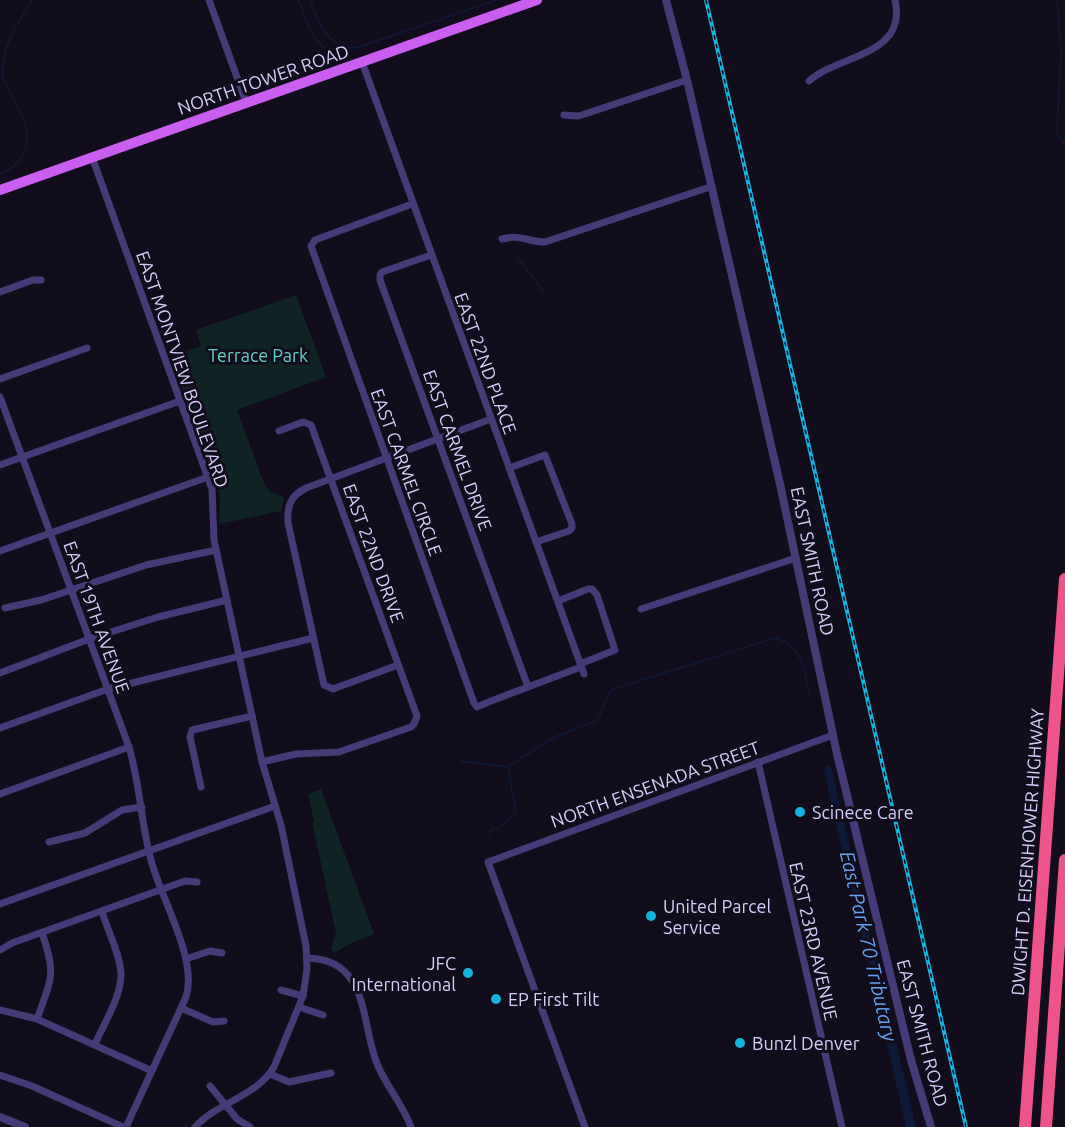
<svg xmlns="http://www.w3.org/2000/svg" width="1065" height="1127" font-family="Ubuntu,sans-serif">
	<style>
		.green { fill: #112425 }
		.water { fill: #0f1a39 }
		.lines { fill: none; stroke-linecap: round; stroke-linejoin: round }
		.stream { stroke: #0f1a39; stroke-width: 1.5 }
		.minor { stroke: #453c77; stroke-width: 7 }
		.tertiary { stroke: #453c77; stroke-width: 8 }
		.primary { stroke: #ca5ef0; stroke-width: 10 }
		.motorway { stroke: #ef538c; stroke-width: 12 }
		.rail-casing { stroke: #15b4de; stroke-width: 4 }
		.rail { stroke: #110d1c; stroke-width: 1.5; stroke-dasharray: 4.5; stroke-linecap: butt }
		.poi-dot { fill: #15b4de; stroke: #110d1c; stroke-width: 2 }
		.labels { text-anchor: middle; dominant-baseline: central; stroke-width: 6; stroke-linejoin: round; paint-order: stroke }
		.street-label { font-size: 18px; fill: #d7cdfa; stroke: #110d1c }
		.park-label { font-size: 18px; fill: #61d2c3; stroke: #110d1c }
		.poi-label { font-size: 18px; fill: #d7cdfa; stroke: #110d1c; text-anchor: start }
		.water-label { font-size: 20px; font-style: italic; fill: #65a0f1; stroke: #110d1c }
	</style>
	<rect width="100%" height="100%" fill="#110d1c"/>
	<!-- green -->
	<g class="green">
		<polygon points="296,295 326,377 237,410 265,486 271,492 284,497 281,511 219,524 220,496 217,482 171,356 201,346 196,330"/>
		<polygon points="321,789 374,934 351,943 336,952 331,950 336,933 312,822 314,821 308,794"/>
	</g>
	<!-- water -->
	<polygon class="water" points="827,766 831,767 916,1127 906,1127 826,780 824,769"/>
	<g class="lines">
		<!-- stream -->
		<g class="stream">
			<polyline points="298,0 311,32 334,61"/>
			<path d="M310,0c8,23 18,48 46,48l141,-48"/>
			<polyline points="1057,0 1061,52 1057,128 1058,136 1065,144"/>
			<path d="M0,174c24,-9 32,-29 24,-53 -6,-15 -15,-28 -21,-43 -3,-29 14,-55 29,-78"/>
			<polyline points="517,257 543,291"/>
			<polyline points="461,761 508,767"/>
			<path d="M489,835l4,-7 4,1 19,-16 -8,-46 44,-29 44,-17 4,-6 11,-25 163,-52c26,6 32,32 35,56"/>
		</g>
		<!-- minor -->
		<g class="minor">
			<polyline points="209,0 246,102"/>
			<polyline points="362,62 584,674"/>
			<path d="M809,81c30,-27 99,-25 86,-81"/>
			<polyline points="564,115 578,116 585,114 687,80"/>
			<path d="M92,157l120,332 2,51 48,222 19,63 25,121 1,23 -4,27 -29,71c-18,30 -56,35 -79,60"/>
			<polyline points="412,204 315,240 311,246 474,703 477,707 491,701 581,667"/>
			<path d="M502,239c21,-5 25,3 43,3l165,-55"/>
			<polyline points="431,255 382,272 380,275 380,280 528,687"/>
			<polyline points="0,292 33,280 41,280"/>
			<polyline points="0,379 87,348"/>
			<path d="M0,397l129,350c11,37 12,76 22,113 10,39 47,99 35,137l-60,130"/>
			<polyline points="0,465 180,401"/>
			<polyline points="509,468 545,455 572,524 572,528 569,531 536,542"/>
			<polyline points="0,551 208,477"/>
			<polyline points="558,601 588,589 592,589 597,595 615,650 580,664"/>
			<polyline points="5,608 41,600 146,565 216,550"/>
			<polyline points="641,609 796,558"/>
			<path d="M398,665l-65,24 -9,-4 -36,-162c-1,-17 2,-27 18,-35l185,-69"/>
			<polyline points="0,673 89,639 158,617 227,600"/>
			<polyline points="0,728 108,689 313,638"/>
			<polyline points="262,762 296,754 339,752 411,727 414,724 417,716 311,425 303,422 279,431"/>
			<polyline points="758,762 842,1127"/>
			<polyline points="201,787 190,737 192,730 252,716"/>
			<polyline points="0,794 129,747"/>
			<polyline points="49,842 85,833 122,810 142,807"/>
			<polyline points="0,904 275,806"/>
			<polyline points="0,950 12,943 185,881 197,882"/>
			<path d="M307,958c64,1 53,67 71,108 9,21 25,39 33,61"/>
			<polyline points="186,959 210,951 222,953"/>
			<polyline points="281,990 303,996"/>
			<polyline points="299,1007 323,1015"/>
			<polyline points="181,1008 213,1022 224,1021"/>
			<polyline points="0,1010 37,1019 152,1071"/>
			<path d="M37,1019c14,-40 20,-44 5,-86"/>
			<path d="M95,1044c9,-21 26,-46 26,-70 -1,-20 -13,-43 -19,-62"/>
			<polyline points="270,1074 289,1082 331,1073"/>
			<polyline points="0,1075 32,1086 123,1127"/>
			<polyline points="210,1086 237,1119 250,1127"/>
			<polyline points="585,1127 488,862 833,735"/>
		</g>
		<!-- tertiary -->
		<g class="tertiary">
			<polyline points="666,0 687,80 780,484 837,754 911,1060 931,1127"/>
			<polyline points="0,1117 25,1127"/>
		</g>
		<!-- primary -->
		<polyline class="primary" points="0,190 537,0"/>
		<!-- motorway -->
		<g class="motorway">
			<polyline points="1025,1127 1065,579"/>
			<polyline points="1046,1127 1065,860"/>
		</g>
		<defs>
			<polyline id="rail" points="706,0 966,1127"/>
		</defs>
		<!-- rail casing -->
		<use href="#rail" class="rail-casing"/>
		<!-- rail -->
		<use href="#rail" class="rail"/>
	</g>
	<!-- markers -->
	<g class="poi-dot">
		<circle cx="800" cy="812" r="6"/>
		<circle cx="651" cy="916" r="6"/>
		<circle cx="468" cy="973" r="6"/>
		<circle cx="496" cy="999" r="6"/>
		<circle cx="740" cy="1043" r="6"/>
	</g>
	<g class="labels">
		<!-- street labels -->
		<g class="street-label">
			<text transform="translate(263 79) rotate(-19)">NORTH TOWER ROAD</text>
			<text transform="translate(486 363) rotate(70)">EAST 22ND PLACE</text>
			<text transform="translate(183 369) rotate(71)">EAST MONTVIEW BOULEVARD</text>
			<text transform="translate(458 450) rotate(70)">EAST CARMEL DRIVE</text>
			<text transform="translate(407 472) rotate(70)">EAST CARMEL CIRCLE</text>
			<text transform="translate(374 553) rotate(70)">EAST 22ND DRIVE</text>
			<text transform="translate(813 561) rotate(78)">EAST SMITH ROAD</text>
			<text transform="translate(97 617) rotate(70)">EAST 19TH AVENUE</text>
			<text transform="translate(655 784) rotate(-20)">NORTH ENSENADA STREET</text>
			<text transform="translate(1027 852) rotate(-86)">DWIGHT D. EISENHOWER HIGHWAY</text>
			<text transform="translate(814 941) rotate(77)">EAST 23RD AVENUE</text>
			<text transform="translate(923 1033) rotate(75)">EAST SMITH ROAD</text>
		</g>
		<!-- park labels -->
		<g class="park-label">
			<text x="258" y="355">Terrace Park</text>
		</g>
		<!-- poi labels -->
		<g class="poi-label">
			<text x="812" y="812">Scinece Care</text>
			<text x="663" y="906">United Parcel<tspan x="663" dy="21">Service</tspan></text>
			<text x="456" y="963" text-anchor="end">JFC<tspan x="456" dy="21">International</tspan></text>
			<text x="508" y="999">EP First Tilt</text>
			<text x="752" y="1043">Bunzl Denver</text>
		</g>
		<!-- water labels -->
		<g class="water-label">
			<text transform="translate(869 946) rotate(77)">East Park 70 Tributary</text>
		</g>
	</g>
</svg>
